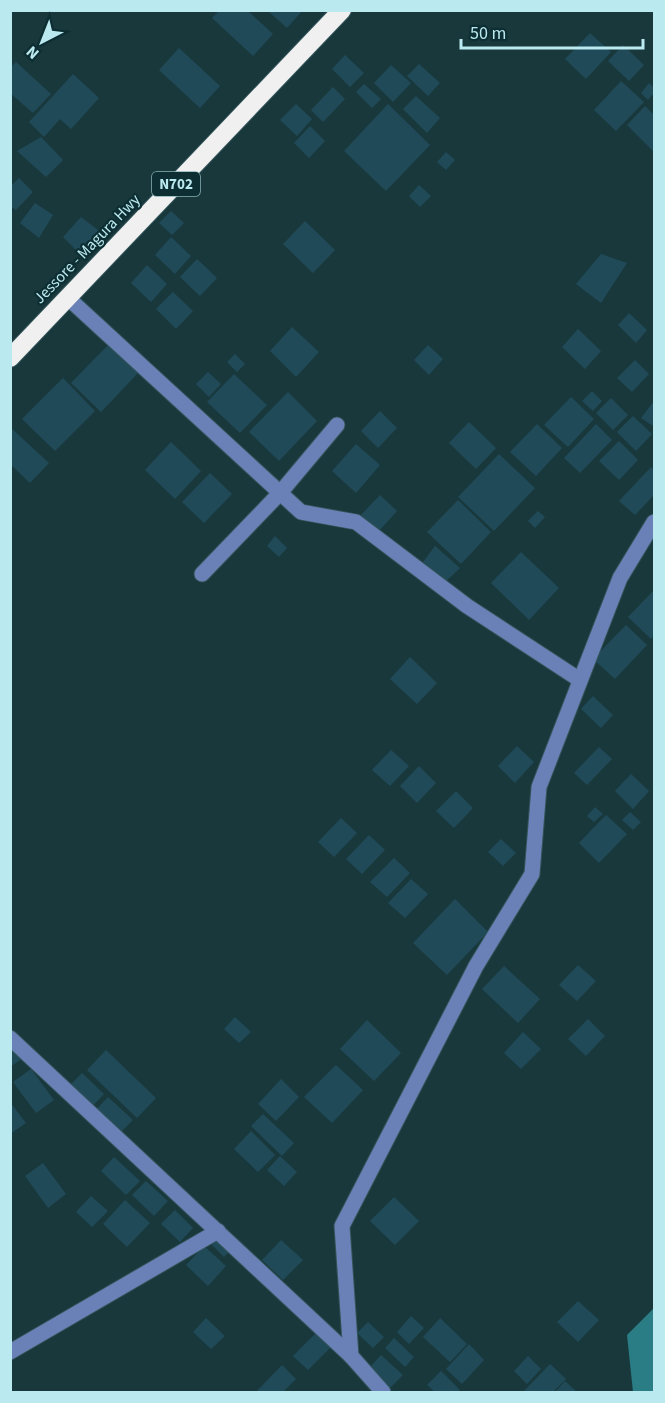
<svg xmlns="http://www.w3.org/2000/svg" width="665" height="1403" font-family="'Source Sans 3',sans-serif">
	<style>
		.water { fill: #2a7c85 }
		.building { fill: #214a59 }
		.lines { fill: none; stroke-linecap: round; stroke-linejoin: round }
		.minor-casing { stroke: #325459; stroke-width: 17 }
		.highway-casing { stroke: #325459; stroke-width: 20 }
		.minor { stroke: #6981b6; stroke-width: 15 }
		.highway { stroke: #f0f0f0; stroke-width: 18 }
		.labels { text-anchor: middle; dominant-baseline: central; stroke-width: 4.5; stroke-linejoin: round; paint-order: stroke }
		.shield { fill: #0d2e32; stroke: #86b1b6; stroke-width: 1.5 }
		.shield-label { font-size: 15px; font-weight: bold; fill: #bae9ef }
		.street-label { font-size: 16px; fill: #bae9ef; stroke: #0d2e32 }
	</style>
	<rect width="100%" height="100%" fill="#18383c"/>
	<!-- water -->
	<polygon class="water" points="654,1308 654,1392 633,1392 627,1335"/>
	<!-- building -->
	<g class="building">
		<polygon points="220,10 247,10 273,34 253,56 212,18"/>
		<polygon points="267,10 303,10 287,28"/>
		<polygon points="590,33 611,52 586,79 565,59"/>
		<polygon points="623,45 644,65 629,81 608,61"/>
		<polygon points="179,48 220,86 200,108 159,70"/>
		<polygon points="345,55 364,73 350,87 332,69"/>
		<polygon points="16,62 51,94 33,113 10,93 10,68"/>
		<polygon points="419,64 440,83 428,96 407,76"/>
		<polygon points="391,65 411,83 393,102 374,83"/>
		<polygon points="73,74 99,98 71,129 60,119 44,137 29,122"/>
		<polygon points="621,81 644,102 616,131 594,110"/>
		<polygon points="649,83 654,88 654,93 648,100 641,93"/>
		<polygon points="364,84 381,99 372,108 356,92"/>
		<polygon points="333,87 345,99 323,122 311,110"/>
		<polygon points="416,96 440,118 427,133 403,109"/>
		<polygon points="296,104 312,119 297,136 280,120"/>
		<polygon points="388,104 430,145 386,191 344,151"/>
		<polygon points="645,106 654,115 654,152 627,125"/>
		<polygon points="310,126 325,141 309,158 294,143"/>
		<polygon points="41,137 63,160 46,177 17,151"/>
		<polygon points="446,152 455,160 446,170 437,162"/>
		<polygon points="19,178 33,192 16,210 10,206 10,187"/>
		<polygon points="419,185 431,196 420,207 409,196"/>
		<polygon points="35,203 53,215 39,238 20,223"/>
		<polygon points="171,211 184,223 172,235 159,223"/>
		<polygon points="81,217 106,236 82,256 63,237"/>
		<polygon points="305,221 335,250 313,273 283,244"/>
		<polygon points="171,237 191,256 175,274 155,255"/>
		<polygon points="601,254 627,263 601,303 576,284"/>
		<polygon points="197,259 217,278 200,296 180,277"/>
		<polygon points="147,265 167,284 151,302 131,283"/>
		<polygon points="173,292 193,311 176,329 156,309"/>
		<polygon points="629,313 647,330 636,343 618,325"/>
		<polygon points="292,327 319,352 296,377 270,351"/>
		<polygon points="578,329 601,351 585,369 562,347"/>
		<polygon points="110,343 139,372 101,412 71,383"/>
		<polygon points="428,345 443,359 429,375 414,360"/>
		<polygon points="235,354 245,364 237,372 227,362"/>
		<polygon points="635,360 649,374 632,392 617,378"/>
		<polygon points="208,372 221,384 209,397 196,384"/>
		<polygon points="234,374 267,405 240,433 207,402"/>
		<polygon points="63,378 95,411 55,451 22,419"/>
		<polygon points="592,391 602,401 593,411 582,401"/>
		<polygon points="288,392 317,421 279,461 249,432"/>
		<polygon points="571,397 594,419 568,447 544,425"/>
		<polygon points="611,398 628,415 613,430 596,413"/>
		<polygon points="654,401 654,425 653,426 641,418"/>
		<polygon points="380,411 397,428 378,448 361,431"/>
		<polygon points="633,416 652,434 636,451 617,432"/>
		<polygon points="469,422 496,448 476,469 449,443"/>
		<polygon points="537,424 562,448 536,476 510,452"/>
		<polygon points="596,424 612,440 580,473 564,458"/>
		<polygon points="10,427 49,463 30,483 10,464"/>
		<polygon points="619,441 638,460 619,480 599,461"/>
		<polygon points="171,442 201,471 175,499 145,470"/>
		<polygon points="356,444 380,465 356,493 332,471"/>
		<polygon points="499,454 535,488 494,531 458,497"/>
		<polygon points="651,467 654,471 654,495 635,515 619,501"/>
		<polygon points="210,473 232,494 204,523 182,502"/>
		<polygon points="380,495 397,511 378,532 361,515"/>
		<polygon points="458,500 491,532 461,564 427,532"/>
		<polygon points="538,511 545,517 535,528 528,521"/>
		<polygon points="275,536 287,548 279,557 267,546"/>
		<polygon points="435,546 460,568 444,583 420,566"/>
		<polygon points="521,552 559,588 529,620 491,583"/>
		<polygon points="654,590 654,635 651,639 628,617"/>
		<polygon points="626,625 647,645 615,679 593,659"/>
		<polygon points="410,657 437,683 417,704 390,679"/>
		<polygon points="593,696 613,715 601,728 581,709"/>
		<polygon points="517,746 534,762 515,783 498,766"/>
		<polygon points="599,747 612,759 587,785 574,773"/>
		<polygon points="391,750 409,766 390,786 372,770"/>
		<polygon points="419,766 436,783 417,803 400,786"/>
		<polygon points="631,774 649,791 633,809 615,791"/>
		<polygon points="456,791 473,808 454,828 436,811"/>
		<polygon points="595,807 603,814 594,822 587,816"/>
		<polygon points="630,812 641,822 633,830 622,820"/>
		<polygon points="606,815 627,834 599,863 579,843"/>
		<polygon points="341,818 357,833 334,857 318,842"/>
		<polygon points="369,835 385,850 362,874 346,859"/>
		<polygon points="501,839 516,853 503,866 488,852"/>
		<polygon points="394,858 410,873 387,897 370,882"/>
		<polygon points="411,879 428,894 405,918 388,903"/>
		<polygon points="455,899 488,932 447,975 413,943"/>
		<polygon points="578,965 596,981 577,1001 559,985"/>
		<polygon points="504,966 540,999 518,1023 482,989"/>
		<polygon points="235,1017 251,1032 239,1043 224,1029"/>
		<polygon points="588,1019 605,1036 586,1056 568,1039"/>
		<polygon points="367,1020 401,1053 374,1081 340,1049"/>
		<polygon points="523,1032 541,1049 521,1069 504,1053"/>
		<polygon points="10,1043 23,1058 10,1067"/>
		<polygon points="106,1050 156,1098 137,1118 87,1070"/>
		<polygon points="336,1065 363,1090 332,1123 304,1097"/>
		<polygon points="31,1069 54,1100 36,1113 13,1082"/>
		<polygon points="82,1073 104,1094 90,1109 67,1088"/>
		<polygon points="281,1079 299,1097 276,1121 258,1104"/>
		<polygon points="108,1097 133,1120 118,1135 94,1112"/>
		<polygon points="10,1102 26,1123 10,1134"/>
		<polygon points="263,1114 294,1143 282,1156 251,1126"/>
		<polygon points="251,1131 275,1155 258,1172 234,1149"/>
		<polygon points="280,1156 297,1172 284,1186 267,1170"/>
		<polygon points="114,1157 140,1181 126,1195 101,1171"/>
		<polygon points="43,1163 66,1194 48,1208 25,1176"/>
		<polygon points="146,1181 168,1201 154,1216 132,1195"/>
		<polygon points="91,1196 108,1211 92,1227 76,1212"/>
		<polygon points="394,1197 419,1221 395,1245 370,1221"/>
		<polygon points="125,1200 150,1223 127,1247 103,1224"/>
		<polygon points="175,1210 193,1228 180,1242 161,1224"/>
		<polygon points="211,1228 233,1248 224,1257 202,1235"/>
		<polygon points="281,1240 303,1260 283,1280 262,1260"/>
		<polygon points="204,1246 226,1266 208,1286 186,1265"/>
		<polygon points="578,1301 599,1320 578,1342 557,1322"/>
		<polygon points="411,1316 424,1328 409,1344 397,1332"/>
		<polygon points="206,1318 225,1336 211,1349 193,1332"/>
		<polygon points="440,1318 467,1344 450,1362 423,1337"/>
		<polygon points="368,1322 384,1337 373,1348 357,1333"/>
		<polygon points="325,1324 340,1338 308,1370 293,1356"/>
		<polygon points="394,1338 414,1357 405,1367 385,1348"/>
		<polygon points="469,1344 484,1360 462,1384 446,1369"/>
		<polygon points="381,1355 403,1375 390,1388 369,1368"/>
		<polygon points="528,1356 541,1369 527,1384 514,1371"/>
		<polygon points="550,1364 566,1379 553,1392 523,1392"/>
		<polygon points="282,1365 296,1379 283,1392 256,1392"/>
		<polygon points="441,1371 460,1390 457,1392 435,1392 427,1385"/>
		<polygon points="565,1381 577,1392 555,1392"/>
	</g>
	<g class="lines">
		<defs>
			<g id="minor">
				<polyline points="68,298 301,512 356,522 467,606 580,680"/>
				<polyline points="202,574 280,493 337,425"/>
				<polyline points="10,1038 351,1356"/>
				<polyline points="10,1352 218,1231"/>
				<polyline points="383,1392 351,1356 342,1226 476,966 532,874 539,787 620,578 654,522"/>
			</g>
			<polyline id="highway" points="10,358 342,10"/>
		</defs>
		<!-- minor casing -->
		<use href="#minor" class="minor-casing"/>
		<!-- highway casing -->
		<use href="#highway" class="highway-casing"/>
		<!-- minor -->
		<use href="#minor" class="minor"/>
		<!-- highway -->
		<use href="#highway" class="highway"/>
	</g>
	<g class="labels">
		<!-- shield labels -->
		<rect class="shield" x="152" y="172" width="48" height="24" rx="4.5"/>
		<g class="shield-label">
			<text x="176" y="184">N702</text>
		</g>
		<!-- street labels -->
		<g class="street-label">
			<text transform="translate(87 249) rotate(-46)">Jessore - Magura Hwy</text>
		</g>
	</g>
	<!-- border -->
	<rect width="665" height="1403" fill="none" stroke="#bae9ef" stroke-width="24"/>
	<!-- north arrow -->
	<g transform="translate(42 42) rotate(222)" stroke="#0d2e32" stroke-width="4.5" paint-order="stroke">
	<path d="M0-4.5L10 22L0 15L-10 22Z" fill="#bae9ef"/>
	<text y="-9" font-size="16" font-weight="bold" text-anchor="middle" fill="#bae9ef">N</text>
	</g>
	<!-- scale -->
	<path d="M461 39v9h182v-9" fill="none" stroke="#bae9ef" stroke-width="3"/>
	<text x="470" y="39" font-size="18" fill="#bae9ef" stroke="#0d2e32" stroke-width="4.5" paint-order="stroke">50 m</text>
</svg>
